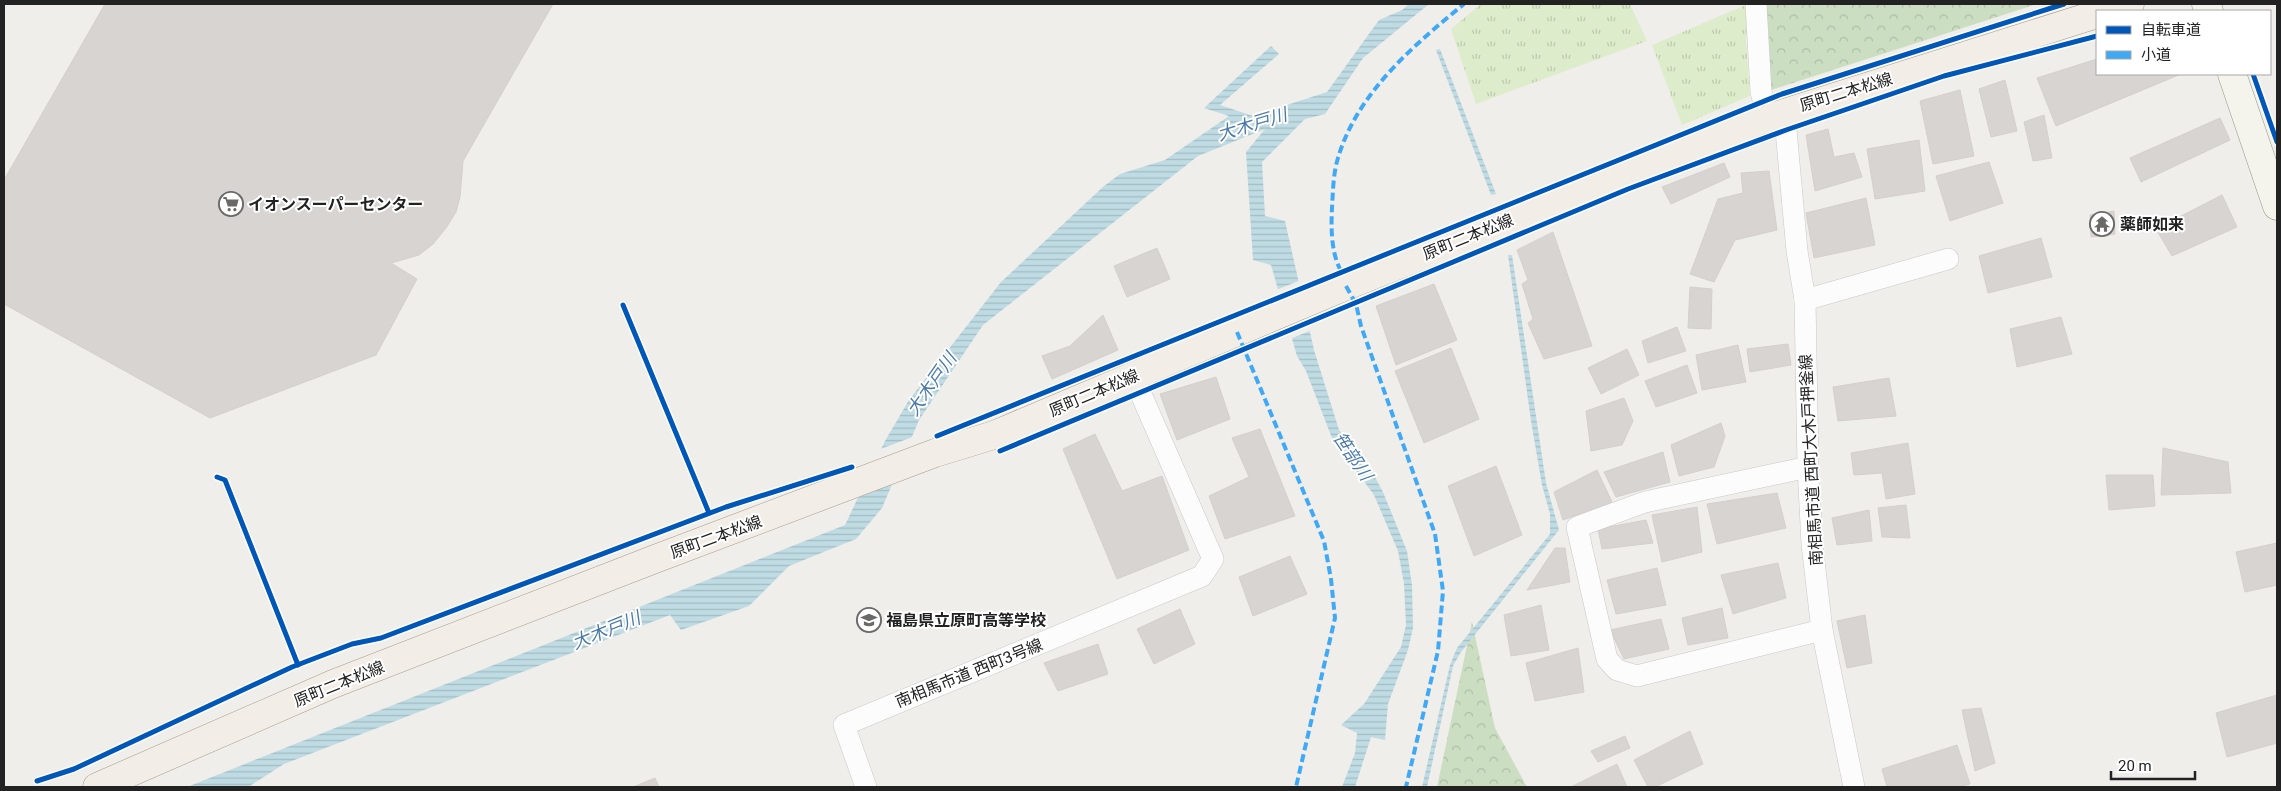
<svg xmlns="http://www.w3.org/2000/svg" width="2281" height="791" font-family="Roboto,'Noto Sans JP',sans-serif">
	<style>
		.grass { fill: url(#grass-tufts) }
		.forest { fill: url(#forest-crowns) }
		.water { fill: url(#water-rules) }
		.pier { fill: #f0eeeb }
		.building { fill: #d7d4d2; stroke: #d3d0cc }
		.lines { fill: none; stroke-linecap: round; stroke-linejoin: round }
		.street-casing { stroke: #c9c8c7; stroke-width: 22 }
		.secondary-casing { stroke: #999a82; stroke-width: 29 }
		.primary-casing { stroke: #a79c86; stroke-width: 29 }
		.street { stroke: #fdfcfc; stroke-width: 21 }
		.secondary { stroke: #f4f4ed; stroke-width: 28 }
		.primary { stroke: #f3ede7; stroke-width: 28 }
		.quiet { stroke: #3fa9f5; stroke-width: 4; stroke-dasharray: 8 4; stroke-linecap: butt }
		.cycleway-casing { stroke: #fff; stroke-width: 8 }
		.cycleway { stroke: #0057b8; stroke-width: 5 }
		.labels { text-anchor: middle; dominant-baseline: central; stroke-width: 4; stroke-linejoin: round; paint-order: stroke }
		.street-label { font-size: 16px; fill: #222; stroke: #fff }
		.poi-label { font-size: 16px; font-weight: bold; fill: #222; stroke: #fff; text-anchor: start }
		.water-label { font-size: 18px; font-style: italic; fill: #4a7aab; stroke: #fff }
	</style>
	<defs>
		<pattern id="grass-tufts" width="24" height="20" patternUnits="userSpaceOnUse" patternTransform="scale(1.25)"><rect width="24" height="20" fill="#ddeccb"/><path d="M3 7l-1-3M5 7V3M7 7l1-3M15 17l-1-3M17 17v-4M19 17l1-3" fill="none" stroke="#bdcaae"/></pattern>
		<pattern id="forest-crowns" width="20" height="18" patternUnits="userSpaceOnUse" patternTransform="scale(1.25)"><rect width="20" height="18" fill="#cbdec1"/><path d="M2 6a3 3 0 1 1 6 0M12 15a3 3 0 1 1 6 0" fill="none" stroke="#aebea6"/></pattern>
		<pattern id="water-rules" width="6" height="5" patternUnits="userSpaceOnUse" patternTransform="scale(1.25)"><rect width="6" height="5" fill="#bfdbe3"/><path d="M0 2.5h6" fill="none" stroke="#a4bcc2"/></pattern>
	</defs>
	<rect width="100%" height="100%" fill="#f0eeeb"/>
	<!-- grass -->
	<g class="grass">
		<polygon points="1481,4 1630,4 1647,41 1476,104 1451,29"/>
		<polygon points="1748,4 1746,40 1750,96 1682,125 1652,45"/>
	</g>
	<!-- forest -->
	<g class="forest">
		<polygon points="1766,4 2037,4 1771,90"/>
		<polygon points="1472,622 1495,728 1527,787 1437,787"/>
	</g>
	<!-- water -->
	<g class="water">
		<polygon points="1409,4 1429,4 1363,58 1325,114 1305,119 1262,162 1265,216 1285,221 1314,350 1339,430 1366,460 1383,492 1407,551 1412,585 1413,628 1408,650 1388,704 1385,740 1371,737 1355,787 1342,787 1355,753 1357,733 1341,725 1364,704 1401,647 1406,625 1404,584 1398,551 1374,495 1332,438 1306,371 1297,356 1271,265 1253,260 1246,152 1265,129 1198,156 983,325 919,420 882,508 856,539 789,566 749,606 681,630 670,615 284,764 248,787 187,787 845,525 885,441 909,400 1001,282 1104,186 1120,174 1165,160 1229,116 1204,108 1271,46 1279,54 1220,105 1253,116 1327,92 1379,20 1402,10"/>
		<polygon points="1440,49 1496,194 1491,195 1436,50"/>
		<polygon points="1508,255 1512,255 1546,483 1559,530 1461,652 1453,666 1427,787 1422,787 1450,665 1457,648 1550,534 1550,514 1542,485 1531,421"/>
	</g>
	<!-- pier -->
	<g class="pier">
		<polygon points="1301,280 1312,330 1290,339 1276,290"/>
		<polygon points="915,436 895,482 855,499 878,450"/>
	</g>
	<!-- building -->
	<g class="building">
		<polygon points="105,4 553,4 463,161 460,197 456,212 446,228 433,244 419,255 391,263 417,279 376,355 210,418 4,304 4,180"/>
		<polygon points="2097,59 2097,74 2181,74 2056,126 2037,78"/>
		<polygon points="2005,80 2017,131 1991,137 1979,89"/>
		<polygon points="1960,90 1974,156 1933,164 1920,101"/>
		<polygon points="2044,115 2052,158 2033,161 2024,122"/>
		<polygon points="2220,118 2230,140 2141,182 2130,158"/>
		<polygon points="1828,129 1834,157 1854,153 1862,177 1815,191 1806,135"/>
		<polygon points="1919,140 1925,191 1875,199 1867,149"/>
		<polygon points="1989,162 2003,203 1950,221 1936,176"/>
		<polygon points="1724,163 1730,177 1671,204 1662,187"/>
		<polygon points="1769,171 1777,230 1735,240 1714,282 1690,274 1718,199 1743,193 1741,173"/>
		<polygon points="2222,195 2237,227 2172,256 2156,229"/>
		<polygon points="1866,198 1875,245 1814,258 1806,213"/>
		<polygon points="2114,211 2115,234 2091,237 2090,215"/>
		<polygon points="1553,232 1592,346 1544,359 1528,323 1533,319 1522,284 1528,280 1517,250"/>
		<polygon points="2041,238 2052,277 1988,293 1979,256"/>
		<polygon points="1157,248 1170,279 1127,297 1114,266"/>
		<polygon points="1434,284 1457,340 1396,365 1376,306"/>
		<polygon points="1690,287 1712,289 1711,329 1688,328"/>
		<polygon points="1103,315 1118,350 1052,379 1042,356 1070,346"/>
		<polygon points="2061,317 2072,354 2017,367 2010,329"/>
		<polygon points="1677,327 1686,351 1648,363 1642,341"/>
		<polygon points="1788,344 1791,365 1750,372 1747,349"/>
		<polygon points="1738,345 1746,382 1702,390 1696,355"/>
		<polygon points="1451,348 1479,419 1424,443 1395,371"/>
		<polygon points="1627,349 1639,375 1601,394 1588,368"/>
		<polygon points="1687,365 1697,393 1656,407 1645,381"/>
		<polygon points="1216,377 1230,419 1177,440 1160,394"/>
		<polygon points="1889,378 1896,416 1838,421 1833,387"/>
		<polygon points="1624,398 1633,421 1622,445 1591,451 1586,411"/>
		<polygon points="1721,423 1725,436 1714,467 1679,476 1671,445"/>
		<polygon points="1260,429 1295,516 1225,539 1209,496 1249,477 1232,438"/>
		<polygon points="1095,434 1122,491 1162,476 1189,550 1117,579 1063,449"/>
		<polygon points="1908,443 1915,494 1886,499 1882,473 1854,475 1851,453"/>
		<polygon points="2163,448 2228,462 2231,493 2161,495"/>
		<polygon points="1663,452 1670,482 1616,497 1604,472"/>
		<polygon points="1496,466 1522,535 1474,556 1448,486"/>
		<polygon points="1597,470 1612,502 1563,520 1554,492"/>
		<polygon points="2106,475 2153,475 2155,506 2109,510"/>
		<polygon points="1777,493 1786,528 1717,544 1707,504"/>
		<polygon points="1906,505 1910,538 1882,537 1878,508"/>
		<polygon points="1697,507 1702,552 1662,562 1652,515"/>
		<polygon points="1869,510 1872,541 1837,545 1832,518"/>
		<polygon points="1646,520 1653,543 1602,549 1598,529"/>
		<polygon points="2277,543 2277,585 2245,592 2236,552"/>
		<polygon points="1555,548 1565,548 1570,582 1527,590"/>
		<polygon points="1290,556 1307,594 1253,616 1239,577"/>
		<polygon points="1778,563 1786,598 1733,614 1721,575"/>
		<polygon points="1657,568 1666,605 1616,614 1607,580"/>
		<polygon points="1541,605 1549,650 1511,656 1504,615"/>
		<polygon points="1722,608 1728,638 1688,645 1682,618"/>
		<polygon points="1180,609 1195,644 1154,664 1137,629"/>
		<polygon points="1865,615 1872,663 1847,668 1837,621"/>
		<polygon points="1661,619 1669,649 1624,659 1610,630"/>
		<polygon points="1098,644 1108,674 1058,691 1044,663"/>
		<polygon points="1578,648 1584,692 1535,701 1526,663"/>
		<polygon points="2277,695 2277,743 2227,757 2216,713"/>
		<polygon points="1981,708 1995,763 1975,771 1962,710"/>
		<polygon points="1690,731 1703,764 1655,787 1648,787 1634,760"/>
		<polygon points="1625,736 1630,748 1598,762 1591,751"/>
		<polygon points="1957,745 1970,784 1958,787 1887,787 1882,769"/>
		<polygon points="1617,764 1627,787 1571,787"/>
		<polygon points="655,778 659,787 633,787"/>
	</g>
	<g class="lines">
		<defs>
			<g id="street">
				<polyline points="1756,4 1761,92 1768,118"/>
				<polyline points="1786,130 1797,251 1805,300 1808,467 1812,544 1822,630 1854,787"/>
				<polyline points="1805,300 1948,259"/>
				<polyline points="1808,467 1645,502 1577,527 1607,659 1617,670 1637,676 1822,630"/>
				<polyline points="866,787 844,725 1202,576 1213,559 1133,376"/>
			</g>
			<g id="secondary">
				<polyline points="2206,4 2209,11"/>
				<polyline points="2232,74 2277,206"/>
			</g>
			<g id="primary">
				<polyline points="2107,11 2130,4"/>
				<polyline points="97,787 333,684 655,559 935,453 994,435 1346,286 1759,121 2097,14"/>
			</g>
		</defs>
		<!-- street casing -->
		<use href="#street" class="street-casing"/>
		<!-- secondary casing -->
		<use href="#secondary" class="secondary-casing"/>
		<!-- primary casing -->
		<use href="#primary" class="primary-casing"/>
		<!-- street -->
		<use href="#street" class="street"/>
		<!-- secondary -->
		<use href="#secondary" class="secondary"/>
		<!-- primary -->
		<use href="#primary" class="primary"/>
		<!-- quiet -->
		<g class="quiet">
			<path d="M1341,271c-10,-18 -10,-43 -9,-63 1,-16 1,-34 6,-50 19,-65 76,-113 126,-154"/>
			<polyline points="1346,286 1356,304 1361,326 1435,534 1443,591 1438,651 1406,787"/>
			<polyline points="1237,332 1324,541 1331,579 1335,618 1296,787"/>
		</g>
		<defs>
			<g id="cycleway">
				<polyline points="2253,74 2277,142"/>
				<polyline points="623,305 709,513"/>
				<polyline points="937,436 1782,94 2064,4"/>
				<polyline points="1000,451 1628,189 1786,130 1944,76 2097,36"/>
				<polyline points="217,477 225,480 298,665"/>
				<polyline points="37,781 74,769 292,667 352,644 381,638 726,507 852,467"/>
			</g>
		</defs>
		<!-- cycleway casing -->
		<use href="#cycleway" class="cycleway-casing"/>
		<!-- cycleway -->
		<use href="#cycleway" class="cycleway"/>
	</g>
	<!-- icons -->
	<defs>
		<symbol id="supermarket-ring" viewBox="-11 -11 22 22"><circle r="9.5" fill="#fff" stroke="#6a6968" stroke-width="1.5"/><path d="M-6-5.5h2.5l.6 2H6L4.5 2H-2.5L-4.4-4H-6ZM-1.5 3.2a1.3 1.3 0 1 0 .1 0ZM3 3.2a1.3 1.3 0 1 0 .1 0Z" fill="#6a6968"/></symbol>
		<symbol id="temple-ring" viewBox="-11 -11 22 22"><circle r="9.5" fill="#fff" stroke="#6a6968" stroke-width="1.5"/><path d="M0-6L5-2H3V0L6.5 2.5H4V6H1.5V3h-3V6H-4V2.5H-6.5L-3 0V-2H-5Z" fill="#6a6968"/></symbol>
		<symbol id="school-ring" viewBox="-11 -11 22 22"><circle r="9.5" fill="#fff" stroke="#6a6968" stroke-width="1.5"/><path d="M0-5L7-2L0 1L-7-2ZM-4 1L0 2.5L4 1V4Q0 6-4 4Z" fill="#6a6968"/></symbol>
	</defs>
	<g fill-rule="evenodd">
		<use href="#supermarket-ring" x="217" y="190" width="28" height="28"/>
		<use href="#temple-ring" x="2088" y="210" width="28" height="28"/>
		<use href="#school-ring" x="855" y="606" width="28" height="28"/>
	</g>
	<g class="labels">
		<!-- street labels -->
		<g class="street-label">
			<text transform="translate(1846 92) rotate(-17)">原町二本松線</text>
			<text transform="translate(1468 237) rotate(-22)">原町二本松線</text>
			<text transform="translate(1094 393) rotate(-23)">原町二本松線</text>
			<text transform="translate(1811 460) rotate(-93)">南相馬市道 西町大木戸押釜線</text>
			<text transform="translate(716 537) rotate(-20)">原町二本松線</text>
			<text transform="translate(969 673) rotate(-22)">南相馬市道 西町3号線</text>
			<text transform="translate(339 684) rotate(-22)">原町二本松線</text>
		</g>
		<!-- poi labels -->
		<g class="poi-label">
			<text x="248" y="204">イオンスーパーセンター</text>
			<text x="2120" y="224">薬師如来</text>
			<text x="886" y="620">福島県立原町高等学校</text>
		</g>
		<!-- water labels -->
		<g class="water-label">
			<text transform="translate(1252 124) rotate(-17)">大木戸川</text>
			<text transform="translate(931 384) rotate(-55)">大木戸川</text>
			<text transform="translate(1353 456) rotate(56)">笹部川</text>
			<text transform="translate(606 630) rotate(-22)">大木戸川</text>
		</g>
	</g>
	<!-- border -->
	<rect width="2281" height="791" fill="none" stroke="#222222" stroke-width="10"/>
	<!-- legend -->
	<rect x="2096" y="10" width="175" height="65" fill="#ffffff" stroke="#a7a7a7"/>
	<rect x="2106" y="26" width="25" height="8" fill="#0057b8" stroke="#a7a7a7"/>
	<text x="2141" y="35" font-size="15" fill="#222222">自転車道</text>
	<rect x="2106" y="51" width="25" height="8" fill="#3fa9f5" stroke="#a7a7a7"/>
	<text x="2141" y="60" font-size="15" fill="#222222">小道</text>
	<!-- scale -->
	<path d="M2111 771v8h84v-8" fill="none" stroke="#222222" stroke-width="2.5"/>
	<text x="2118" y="771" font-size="15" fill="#222222" stroke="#ffffff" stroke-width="4" paint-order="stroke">20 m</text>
</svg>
